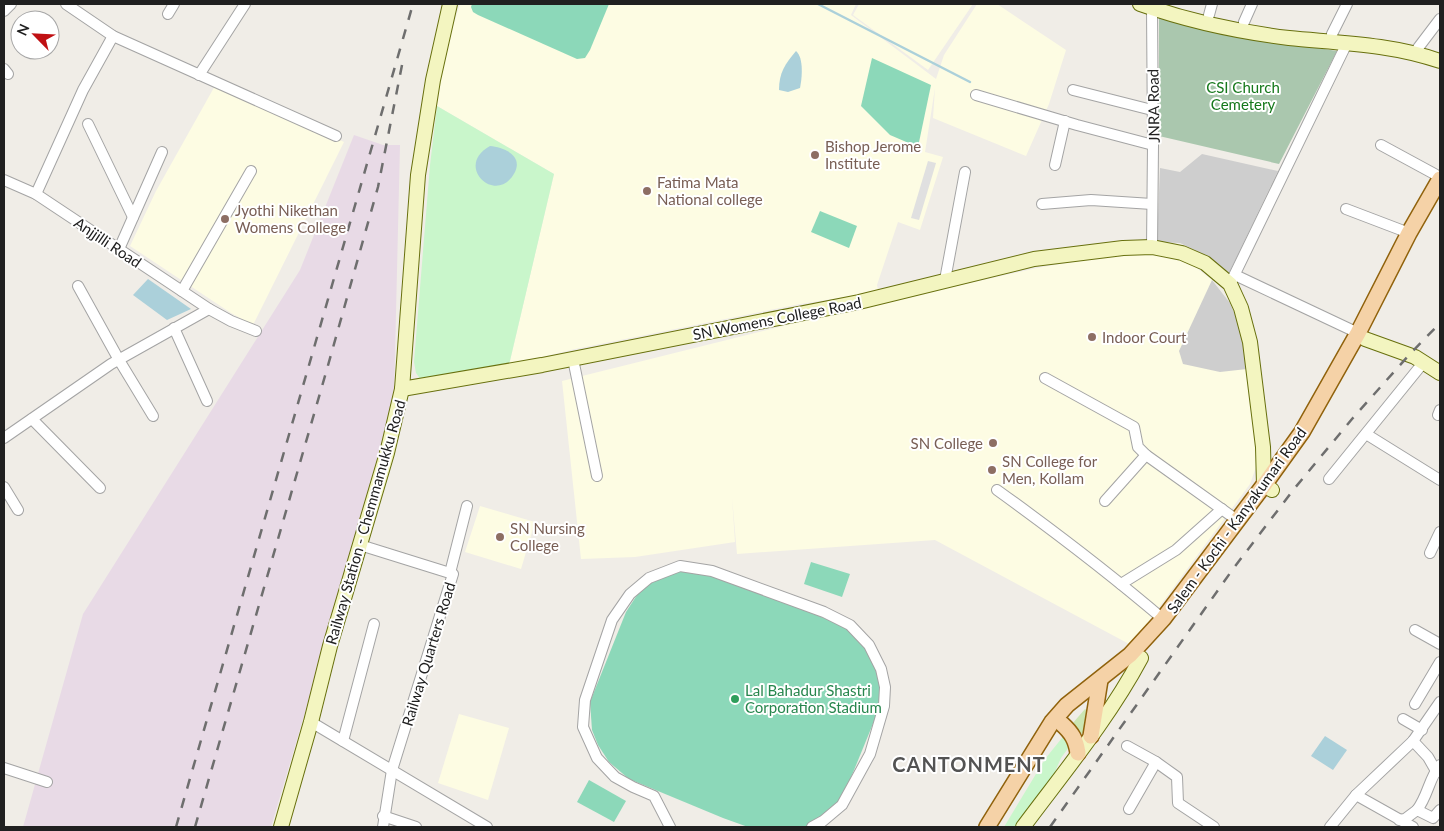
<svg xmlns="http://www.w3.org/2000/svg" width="1444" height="831" font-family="Lato,sans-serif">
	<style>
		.industrial { fill: #e8dae6 }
		.education { fill: #fdfce3 }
		.religious { fill: #cecece }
		.grass { fill: #cce6b2 }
		.cemetery { fill: #aac7ae }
		.park { fill: #c9f6cb }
		.pitch { fill: #8cd8b9 }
		.parking { fill: #e0e0e0 }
		.water { fill: #abd0da }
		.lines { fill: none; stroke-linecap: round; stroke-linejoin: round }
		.stream { stroke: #abd0da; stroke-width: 2.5 }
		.street-casing { stroke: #a4a4a4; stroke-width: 12 }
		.secondary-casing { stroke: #68700e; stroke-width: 16 }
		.primary-casing { stroke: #90620c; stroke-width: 18 }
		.street { stroke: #fff; stroke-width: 10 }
		.secondary { stroke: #f3f5c0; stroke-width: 14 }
		.primary { stroke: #f5d2a7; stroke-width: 15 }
		.rail { stroke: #6e6e6e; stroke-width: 2.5; stroke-dasharray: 10 10; stroke-linecap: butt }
		.education-dot { fill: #8d6e63; stroke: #fff; stroke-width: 2 }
		.leisure-dot { fill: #2e9e5b; stroke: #fff; stroke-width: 2 }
		.labels { text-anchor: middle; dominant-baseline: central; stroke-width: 4; stroke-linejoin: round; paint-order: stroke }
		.park-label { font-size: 15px; fill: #15781b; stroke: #fff }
		.street-label { font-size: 15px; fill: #202020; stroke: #fff }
		.education-label { font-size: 15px; fill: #785e54; stroke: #fff; text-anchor: start }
		.leisure-label { font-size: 15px; fill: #27864d; stroke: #fff; text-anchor: start }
		.district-label { font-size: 20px; font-weight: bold; letter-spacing: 1px; fill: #535353; stroke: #fff }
	</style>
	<rect width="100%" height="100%" fill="#f0ede7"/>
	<!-- industrial -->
	<polygon class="industrial" points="354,135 383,145 400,145 394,397 375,477 271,827 23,827 83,614 300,270"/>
	<!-- education -->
	<g class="education">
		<polygon points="460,4 856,4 851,15 936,79 944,55 977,4 997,4 1066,50 1049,104 1026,156 933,118 935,88 925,152 943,157 920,230 898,222 877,285 878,290 865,294 800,304 575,349 509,365 554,174 437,106 439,83 446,49"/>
		<polygon points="859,4 973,4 928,70 853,15"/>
		<polygon points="216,84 344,142 253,325 231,313 130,246 156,191"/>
		<polygon points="1152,248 1190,263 1212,280 1230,303 1245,337 1260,456 1250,484 1131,645 935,540 737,554 732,497 735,542 635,557 581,559 562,381 835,313 1037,268"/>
		<polygon points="480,506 535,522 521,569 465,552"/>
		<polygon points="459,714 509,728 488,800 438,783"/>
	</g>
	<!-- religious -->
	<g class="religious">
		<polygon points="1202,154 1278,171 1229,273 1207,256 1180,243 1157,242 1160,168 1180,172"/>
		<polygon points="1212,280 1230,303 1245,337 1247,369 1220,372 1183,364 1179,351"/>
	</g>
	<!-- grass -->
	<polygon class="grass" points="1085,709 1090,712 1085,731 1081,734 1072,724"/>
	<!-- cemetery -->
	<polygon class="cemetery" points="1159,17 1242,36 1337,51 1279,164 1159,136"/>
	<!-- park -->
	<g class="park">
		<polygon points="437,106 554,174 509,365 421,380 416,373 414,362 430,165"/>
		<polygon points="1066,733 1072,743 1061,758 1031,827 1004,827 1045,759"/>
	</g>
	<!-- pitch -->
	<g class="pitch">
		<polygon points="472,4 609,4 590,50 585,58 577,59 478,15 473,12 471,7"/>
		<polygon points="872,58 931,85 918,147 890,135 861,106"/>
		<polygon points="820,211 857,226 849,248 811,232"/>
		<polygon points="811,562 850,574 842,597 804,584"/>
		<polygon points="692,570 712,571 852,630 872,655 880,682 880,696 877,714 852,775 841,798 827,816 804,827 748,827 723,818 629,779 609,762 598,745 592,730 590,702 626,612 637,595 651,583 670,573"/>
		<polygon points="589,780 626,801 614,822 577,802"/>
	</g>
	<!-- parking -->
	<polygon class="parking" points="928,161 936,163 919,220 911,218"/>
	<!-- water -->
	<g class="water">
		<path d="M796,51c8,7 6,27 4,37l-12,4 -9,-2c0,-17 6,-26 17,-39z"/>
		<path d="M490,146c13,1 33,9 25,26 -18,35 -62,-6 -25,-26z"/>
		<polygon points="148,279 191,309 167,320 133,295"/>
		<polygon points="1325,736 1347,750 1333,770 1311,756"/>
	</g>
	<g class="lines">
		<!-- stream -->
		<polyline class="stream" points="818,4 970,82"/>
		<defs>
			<g id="street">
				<polyline points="66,4 113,36 336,136"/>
				<polyline points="4,11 11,4"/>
				<polyline points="168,14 174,4"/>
				<polyline points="1209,15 1212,4"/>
				<polyline points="1244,22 1252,4"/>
				<polyline points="1332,34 1347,4"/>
				<polyline points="1418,48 1440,19"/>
				<polyline points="4,69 8,74"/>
				<polyline points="199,75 245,4"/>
				<polyline points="1073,90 1152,110"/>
				<polyline points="976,95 1077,125 1153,145"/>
				<polyline points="88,124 133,217"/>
				<polyline points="1381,145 1440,177"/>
				<polyline points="1055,165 1065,121"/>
				<polyline points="4,180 36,194 209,309 231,321 256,331"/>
				<polyline points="36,194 83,90 113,36"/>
				<polyline points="1042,204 1091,200 1152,204"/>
				<polyline points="1346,209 1409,233"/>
				<polyline points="1152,247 1153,145 1152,8"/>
				<polyline points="119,249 162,152"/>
				<polyline points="1235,275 1358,333"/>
				<polyline points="945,280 965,172"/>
				<polyline points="1230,284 1347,43"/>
				<polyline points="78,286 119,360 153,416"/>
				<polyline points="182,291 251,171"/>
				<polyline points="174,328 207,401"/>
				<polyline points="573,359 597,476"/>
				<polyline points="1045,378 1134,427 1138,447 1146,455 1237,520"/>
				<polyline points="1438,415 1440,410"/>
				<polyline points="32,419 100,488"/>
				<polyline points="1366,434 1440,480"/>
				<polyline points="4,438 111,364 209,309"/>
				<polyline points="1329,479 1423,363"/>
				<polyline points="4,487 18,510"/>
				<path d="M997,490c57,41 112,83 166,129"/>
				<polyline points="1105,501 1146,455"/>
				<polyline points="360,545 453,574 392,770 383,827"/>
				<polyline points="1430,553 1440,532"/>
				<polyline points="450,573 467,506"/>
				<polyline points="1121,584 1176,550 1222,509"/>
				<polyline points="1415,630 1440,644"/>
				<polyline points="1415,704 1440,662"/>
				<polyline points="1403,719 1422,730"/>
				<polyline points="311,722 487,827"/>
				<polyline points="343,741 374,624"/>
				<polyline points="1413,741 1428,757 1436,771 1440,772"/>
				<polyline points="1127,746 1156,762 1177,777 1178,803 1214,827"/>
				<polyline points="4,768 47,782"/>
				<polyline points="1356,795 1413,827"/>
				<polyline points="1129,809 1156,762"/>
				<path d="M1417,810c11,-14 12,-32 23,-45"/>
				<polyline points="383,816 416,827"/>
				<polyline points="1399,820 1405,819 1417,810 1433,818 1440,810"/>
				<polyline points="670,827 654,796 633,787 615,777 597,758 583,727 585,700 612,620 630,594 649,578 680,566 712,571 824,612 850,625 869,645 881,669 885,687 884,706 870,754 842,805 823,821 812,827"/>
				<polyline points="1330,827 1356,795 1413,741 1440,702"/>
			</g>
			<g id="secondary">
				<path d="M1140,4c48,17 99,28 149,34 51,5 102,6 151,23"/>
				<polyline points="1365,339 1415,357 1440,373"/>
				<polyline points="402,389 542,365 859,302 1034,259 1123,248 1152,247 1182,253 1205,263 1230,284 1241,308 1250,342 1263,447 1264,485 1272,490"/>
				<polyline points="281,827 311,722 330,646 387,453 402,389 418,175 433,80 450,4"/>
				<path d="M1023,827c41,-55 86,-109 118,-169"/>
			</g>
			<g id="primary">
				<path d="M1062,724c10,9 14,16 16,29"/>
				<polyline points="1091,736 1100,680"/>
				<polyline points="987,827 1052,722 1067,705 1130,655 1163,619 1264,485 1302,432 1358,333 1409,233 1440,179"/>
			</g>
		</defs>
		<!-- street casing -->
		<use href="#street" class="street-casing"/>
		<!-- secondary casing -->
		<use href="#secondary" class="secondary-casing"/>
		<!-- primary casing -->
		<use href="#primary" class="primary-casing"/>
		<!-- street -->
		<use href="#street" class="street"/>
		<!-- secondary -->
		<use href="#secondary" class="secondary"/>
		<!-- primary -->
		<use href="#primary" class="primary"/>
		<!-- rail -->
		<g class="rail">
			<polyline points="176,827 413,4"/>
			<polyline points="195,827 327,369 378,187 403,60"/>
			<polyline points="1050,827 1233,569 1294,489 1352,419 1409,355 1440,323"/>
		</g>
	</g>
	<!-- markers -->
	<g class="education-dot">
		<circle cx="815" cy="155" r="5"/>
		<circle cx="647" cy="191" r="5"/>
		<circle cx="225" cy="219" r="5"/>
		<circle cx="1092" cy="337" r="5"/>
		<circle cx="993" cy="443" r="5"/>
		<circle cx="992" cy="470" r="5"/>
		<circle cx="500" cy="537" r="5"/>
	</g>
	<circle class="leisure-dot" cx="735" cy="699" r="5"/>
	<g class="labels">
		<!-- park labels -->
		<g class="park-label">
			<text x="1243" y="87">CSI Church<tspan x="1243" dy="17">Cemetery</tspan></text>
		</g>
		<!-- street labels -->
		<g class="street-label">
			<text transform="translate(1153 106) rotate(-91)">JNRA Road</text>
			<text transform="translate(108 242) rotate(34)">Anjjilli Road</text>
			<text transform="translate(777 318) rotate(-11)">SN Womens College Road</text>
			<text transform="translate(1236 520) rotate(-54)">Salem - Kochi - Kanyakumari Road</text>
			<text transform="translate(365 522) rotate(-74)">Railway Station - Chemmamukku Road</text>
			<text transform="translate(428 654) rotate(-73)">Railway Quarters Road</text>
		</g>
		<!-- education labels -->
		<g class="education-label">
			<text x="825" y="146">Bishop Jerome<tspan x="825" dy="17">Institute</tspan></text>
			<text x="657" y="182">Fatima Mata<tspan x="657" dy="17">National college</tspan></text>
			<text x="235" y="210">Jyothi Nikethan<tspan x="235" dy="17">Womens College</tspan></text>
			<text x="1102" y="337">Indoor Court</text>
			<text x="983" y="443" text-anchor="end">SN College</text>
			<text x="1002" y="461">SN College for<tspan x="1002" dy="17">Men, Kollam</tspan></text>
			<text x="510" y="528">SN Nursing<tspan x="510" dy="17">College</tspan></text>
		</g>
		<!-- leisure labels -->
		<g class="leisure-label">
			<text x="745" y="690">Lal Bahadur Shastri<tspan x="745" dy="17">Corporation Stadium</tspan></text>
		</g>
		<!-- district labels -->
		<g class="district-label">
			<text x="969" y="764">CANTONMENT</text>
		</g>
	</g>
	<!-- border -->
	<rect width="1444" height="831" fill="none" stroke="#202020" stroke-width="10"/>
	<!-- north arrow -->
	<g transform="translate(35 35) rotate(294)"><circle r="24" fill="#ffffff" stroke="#a6a6a6"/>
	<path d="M0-4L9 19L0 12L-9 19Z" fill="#c01013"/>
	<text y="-8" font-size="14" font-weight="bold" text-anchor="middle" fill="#202020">N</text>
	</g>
</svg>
